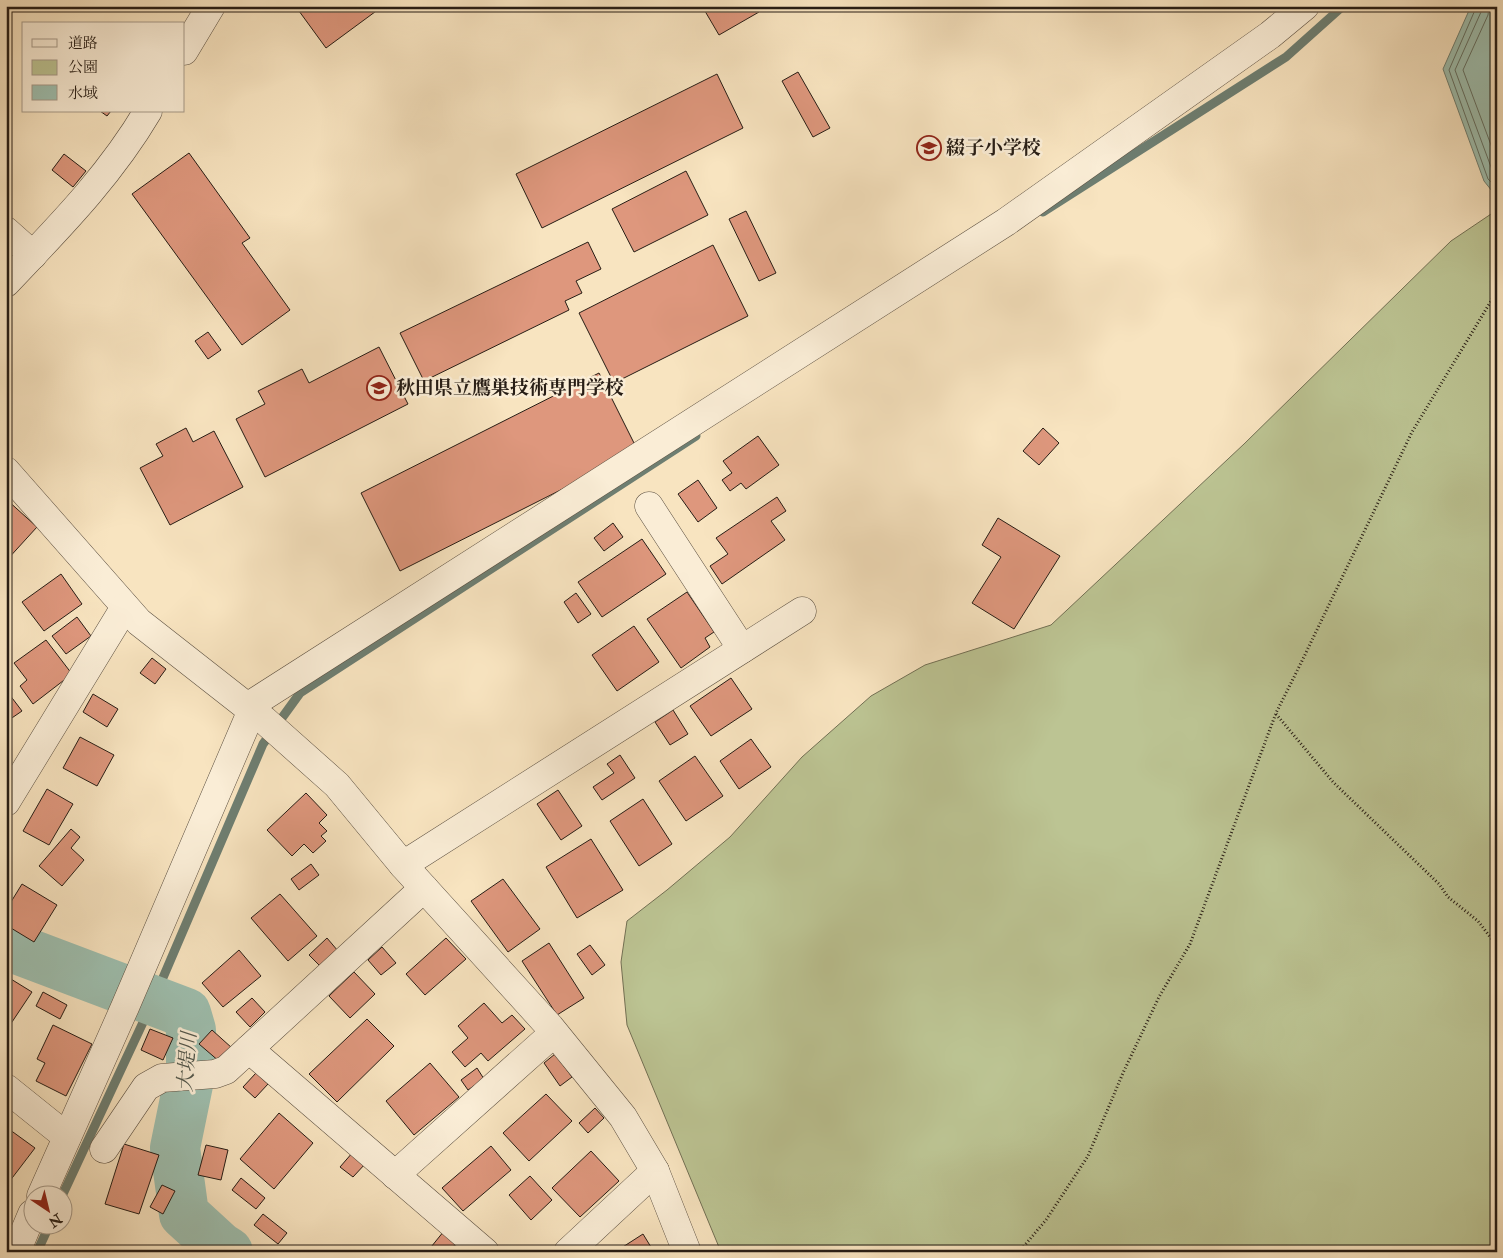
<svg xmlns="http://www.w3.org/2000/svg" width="1503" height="1258" font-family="'IM FELL Double Pica','Noto Serif JP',serif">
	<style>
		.green { fill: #bcc493; stroke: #727054 }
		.water { fill: #9ebfaf; stroke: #6e7e71 }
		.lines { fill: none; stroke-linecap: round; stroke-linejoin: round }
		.shore { stroke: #626e62; stroke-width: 1 }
		.stream { stroke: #6e7e71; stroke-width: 9 }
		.river { stroke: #9ebfaf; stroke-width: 50 }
		.building { fill: #de977d; stroke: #271d15 }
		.minor-casing { stroke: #5b4f40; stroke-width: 29 }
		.path { stroke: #271d15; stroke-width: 3; stroke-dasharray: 1 2.5; stroke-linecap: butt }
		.minor { stroke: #faedd6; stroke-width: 28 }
		.labels { text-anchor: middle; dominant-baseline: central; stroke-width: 5; stroke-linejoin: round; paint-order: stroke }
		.poi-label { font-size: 19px; font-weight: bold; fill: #271d15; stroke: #faedd6; text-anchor: start }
		.water-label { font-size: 20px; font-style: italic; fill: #51564b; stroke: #faedd6 }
	</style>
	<rect width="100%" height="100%" fill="#f8e4c0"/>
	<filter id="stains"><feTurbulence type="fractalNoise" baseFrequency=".004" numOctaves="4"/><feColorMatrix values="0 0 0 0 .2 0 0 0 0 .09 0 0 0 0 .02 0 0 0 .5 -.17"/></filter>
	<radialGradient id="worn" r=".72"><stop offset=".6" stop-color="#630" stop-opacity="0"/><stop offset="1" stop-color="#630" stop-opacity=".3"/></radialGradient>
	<!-- green -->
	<polygon class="green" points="1497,210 1497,1252 721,1252 627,1025 621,962 627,921 667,890 730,837 802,757 871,696 925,665 1051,625 1244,444 1451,241"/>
	<!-- water -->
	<polygon class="water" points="1471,6 1497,6 1497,188 1492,191 1484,181 1443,69"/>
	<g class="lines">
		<!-- shore -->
		<g class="shore">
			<polyline points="1475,6 1475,10 1449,70 1488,179 1493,184 1497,184"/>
			<polyline points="1482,6 1481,12 1455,70 1494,175 1497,178"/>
			<polyline points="1489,6 1488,15 1463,70 1497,161"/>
		</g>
		<!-- stream -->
		<g class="stream">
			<polyline points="1043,212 1286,57 1343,6"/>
			<polyline points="62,1196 153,1001 263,744 300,693 696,436"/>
			<polyline points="37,1252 49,1226"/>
		</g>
		<!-- river -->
		<polyline class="river" points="6,945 186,1013 191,1030 191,1070 175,1148 184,1214 220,1247 228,1252"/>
	</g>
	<!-- building -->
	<g class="building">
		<polygon points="306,6 383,6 326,48 299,11"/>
		<polygon points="702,6 756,6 759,12 719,35"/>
		<polygon points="798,72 830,128 813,137 782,81"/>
		<polygon points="717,74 743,128 542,228 516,174"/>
		<polygon points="100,111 111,111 107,116"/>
		<polygon points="189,153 250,238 242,243 290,310 242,345 132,194"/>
		<polygon points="64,154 86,171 73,187 52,170"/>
		<polygon points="686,171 708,215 634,252 612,209"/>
		<polygon points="746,211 776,273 759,281 729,219"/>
		<polygon points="588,242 601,269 576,281 582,293 565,301 569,310 424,381 400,333"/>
		<polygon points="713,245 748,316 614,383 579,313"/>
		<polygon points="208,332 221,350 208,359 195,341"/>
		<polygon points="379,347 408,404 265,477 236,419 265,404 258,391 302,369 309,383"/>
		<polygon points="599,373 638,451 400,571 361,493"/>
		<polygon points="186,428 193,442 214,431 243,487 170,525 140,468 163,456 156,444"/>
		<polygon points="1043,428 1059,443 1039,465 1023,451"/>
		<polygon points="758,436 779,465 746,489 741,483 730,491 722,480 732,473 723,461"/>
		<polygon points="698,480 717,508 698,522 678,494"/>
		<polygon points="777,497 786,511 771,521 785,540 722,584 710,566 728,554 716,538"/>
		<polygon points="6,499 37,527 6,561"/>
		<polygon points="998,518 1060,556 1014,629 972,603 1001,557 982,545"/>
		<polygon points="613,523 623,537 604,551 594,538"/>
		<polygon points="642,539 666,574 602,617 578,582"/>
		<polygon points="61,574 82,604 44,631 22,602"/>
		<polygon points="687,592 714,632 705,638 710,647 681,668 647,619"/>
		<polygon points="576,593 591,614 578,623 564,602"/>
		<polygon points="77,617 91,636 66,654 52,636"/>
		<polygon points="634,626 659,662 617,691 592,655"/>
		<polygon points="46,640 72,674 33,704 20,686 27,680 14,663"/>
		<polygon points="152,658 166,669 155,684 140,673"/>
		<polygon points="731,678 752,709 711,736 690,706"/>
		<polygon points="6,690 22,711 6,722"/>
		<polygon points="93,694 118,709 107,727 83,712"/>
		<polygon points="673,710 688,734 670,745 655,722"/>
		<polygon points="80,737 114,755 97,786 63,768"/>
		<polygon points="751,739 771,767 739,789 720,761"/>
		<polygon points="620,755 635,778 602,800 593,787 614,773 607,764"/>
		<polygon points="695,756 723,796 686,821 659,781"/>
		<polygon points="47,789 73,804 49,845 23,831"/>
		<polygon points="558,790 582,826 561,840 537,804"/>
		<polygon points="306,793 327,815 319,823 327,831 321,836 326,841 313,853 304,844 292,856 267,830"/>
		<polygon points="643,799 672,844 639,866 610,821"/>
		<polygon points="71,829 80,837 71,848 84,860 62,886 39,866"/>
		<polygon points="591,839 623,890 577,918 546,867"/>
		<polygon points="311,864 319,875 299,890 291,879"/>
		<polygon points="503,879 540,929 508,952 471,901"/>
		<polygon points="22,884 57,905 34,942 6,925 6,910"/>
		<polygon points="280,894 317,936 288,961 251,918"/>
		<polygon points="327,938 338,951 320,966 309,955"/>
		<polygon points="446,938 466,959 425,995 406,974"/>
		<polygon points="549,943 584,998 557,1015 522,961"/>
		<polygon points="590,945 605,965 592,975 577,954"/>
		<polygon points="382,947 396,963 381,975 368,960"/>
		<polygon points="239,950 261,976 223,1007 202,983"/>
		<polygon points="354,972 375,994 350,1018 329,996"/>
		<polygon points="6,976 32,992 6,1031"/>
		<polygon points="43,992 67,1005 60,1019 36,1006"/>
		<polygon points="252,998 265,1012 250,1027 236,1012"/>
		<polygon points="484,1003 502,1023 512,1015 525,1029 488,1061 481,1053 465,1067 452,1052 468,1038 458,1026"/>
		<polygon points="367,1019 394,1046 337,1102 309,1074"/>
		<polygon points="53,1025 92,1044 66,1096 36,1081 45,1063 37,1059"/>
		<polygon points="150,1029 173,1038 163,1060 141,1050"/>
		<polygon points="212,1030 232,1048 220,1062 199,1044"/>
		<polygon points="555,1054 572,1077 560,1086 544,1063"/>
		<polygon points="430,1063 459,1097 414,1135 386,1101"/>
		<polygon points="477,1068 484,1079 468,1090 461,1080"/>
		<polygon points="256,1073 268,1084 255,1098 243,1087"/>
		<polygon points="546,1094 572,1121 529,1161 503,1133"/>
		<polygon points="595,1108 604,1118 588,1133 579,1123"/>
		<polygon points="279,1113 313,1143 274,1189 240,1159"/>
		<polygon points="6,1127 35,1148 6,1186"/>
		<polygon points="124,1144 159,1155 139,1214 105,1204"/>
		<polygon points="206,1145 228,1150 221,1180 198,1175"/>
		<polygon points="491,1146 511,1170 463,1211 442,1188"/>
		<polygon points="591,1151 619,1181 580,1217 552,1188"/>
		<polygon points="353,1152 366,1163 353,1177 340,1167"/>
		<polygon points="530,1176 552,1200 531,1220 509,1195"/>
		<polygon points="241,1178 265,1198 256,1209 232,1190"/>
		<polygon points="162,1185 175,1191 163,1214 150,1207"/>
		<polygon points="263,1214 287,1233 278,1244 254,1225"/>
		<polygon points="444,1231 457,1242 449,1252 427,1252"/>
		<polygon points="643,1234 654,1252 615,1252"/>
	</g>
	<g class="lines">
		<defs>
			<g id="minor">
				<polyline points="184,51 211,6"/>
				<polyline points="6,231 33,255"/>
				<path d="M6,283c52,-55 103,-106 142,-172"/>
				<polyline points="6,471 139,622 264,720 337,785 403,865 550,1027 623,1117 655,1171 687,1252"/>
				<polyline points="649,506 742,649"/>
				<polyline points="247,707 1006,222 1270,35 1305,6"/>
				<polyline points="6,802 125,607"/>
				<polyline points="403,865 802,611"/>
				<polyline points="249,1049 485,1252"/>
				<polyline points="6,1088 67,1137"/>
				<polyline points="104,1149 146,1087 162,1078 215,1074 226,1070 424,888"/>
				<polyline points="395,1175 554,1033"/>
				<polyline points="41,1196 125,1007 252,710"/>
				<polyline points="16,1252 32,1214"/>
				<polyline points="568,1252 655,1171"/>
			</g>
		</defs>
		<!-- minor casing -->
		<use href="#minor" class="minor-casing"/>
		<!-- path -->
		<g class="path">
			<polyline points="1276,714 1333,782 1439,884 1448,897 1478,921 1497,946"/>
			<polyline points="1019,1252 1046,1220 1088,1156 1123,1073 1159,997 1190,944 1276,713 1301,663 1412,432 1497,291"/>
		</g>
		<!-- minor -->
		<use href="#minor" class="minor"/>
	</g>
	<!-- icons -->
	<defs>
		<symbol id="school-ring" viewBox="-11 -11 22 22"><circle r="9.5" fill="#faedd6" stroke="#8f2418" stroke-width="1.5"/><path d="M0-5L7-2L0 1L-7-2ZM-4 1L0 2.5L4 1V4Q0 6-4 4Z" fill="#8f2418"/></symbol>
		<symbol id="university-ring" viewBox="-11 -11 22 22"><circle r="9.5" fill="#faedd6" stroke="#8f2418" stroke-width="1.5"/><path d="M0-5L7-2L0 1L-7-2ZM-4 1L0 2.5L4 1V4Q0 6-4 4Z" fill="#8f2418"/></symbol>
	</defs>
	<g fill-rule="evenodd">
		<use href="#school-ring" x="915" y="134" width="28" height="28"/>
		<use href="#university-ring" x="365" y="374" width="28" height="28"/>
	</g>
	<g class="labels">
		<!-- poi labels -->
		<g class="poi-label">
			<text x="946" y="148">綴子小学校</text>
			<text x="396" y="388">秋田県立鷹巣技術専門学校</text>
		</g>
		<!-- water labels -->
		<g class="water-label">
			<text transform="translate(187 1062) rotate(-86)">大堤川</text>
		</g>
	</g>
	<!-- margin -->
	<rect width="1503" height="1258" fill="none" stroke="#f8e4c0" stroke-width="25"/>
	<rect x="8" y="8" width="1488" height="1243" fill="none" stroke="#271d15" stroke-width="2.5"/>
	<rect x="12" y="12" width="1478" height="1233" fill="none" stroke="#271d15"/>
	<!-- legend -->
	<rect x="22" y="22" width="162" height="90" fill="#faedd6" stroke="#a69a89"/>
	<rect x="32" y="39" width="25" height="8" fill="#faedd6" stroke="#a69a89"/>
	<text x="68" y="48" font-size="15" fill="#271d15">道路</text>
	<rect x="32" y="60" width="25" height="15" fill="#bcc493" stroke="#a69a89"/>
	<text x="68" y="72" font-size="15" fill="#271d15">公園</text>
	<rect x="32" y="85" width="25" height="15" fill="#9ebfaf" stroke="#a69a89"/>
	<text x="68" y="98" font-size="15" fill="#271d15">水域</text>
	<!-- north arrow -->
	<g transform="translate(48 1210) rotate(145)"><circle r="24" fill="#faedd6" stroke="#a69a89"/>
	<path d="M0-4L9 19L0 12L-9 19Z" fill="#8f2418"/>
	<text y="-8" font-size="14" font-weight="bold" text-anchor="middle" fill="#271d15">N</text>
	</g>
	<rect width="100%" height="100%" filter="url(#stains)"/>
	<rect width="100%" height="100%" fill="url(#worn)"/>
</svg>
